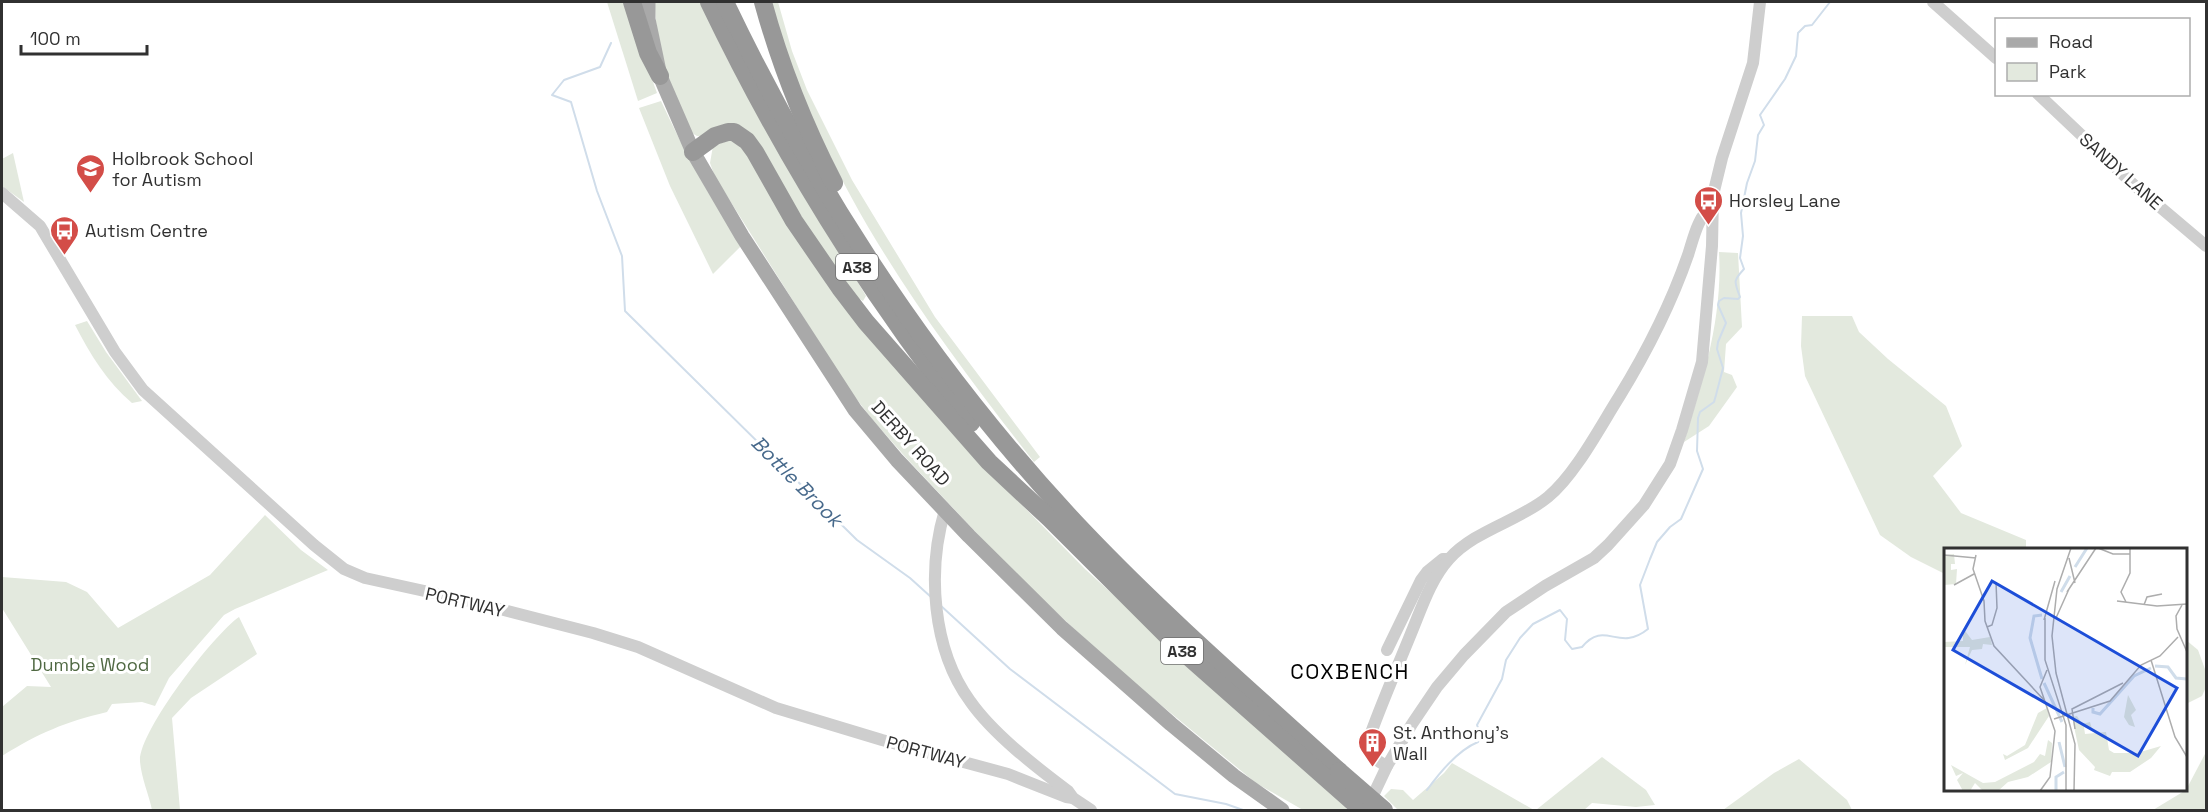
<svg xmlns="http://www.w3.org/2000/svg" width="2208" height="812" font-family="'Space Grotesk',sans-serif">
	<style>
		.green { fill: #e3e9de }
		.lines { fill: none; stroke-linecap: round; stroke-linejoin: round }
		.stream { stroke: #d0ddea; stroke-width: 2 }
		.minor { stroke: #cecece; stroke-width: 12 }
		.major { stroke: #a9a9a9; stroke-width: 15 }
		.highway { stroke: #989898; stroke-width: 18 }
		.highway-bridge { stroke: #989898; stroke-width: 18 }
		.labels { text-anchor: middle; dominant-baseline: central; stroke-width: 6; stroke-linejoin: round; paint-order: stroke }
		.shield { fill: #fff; stroke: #6f6f6f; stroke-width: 1.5 }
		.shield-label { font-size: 16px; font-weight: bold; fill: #313131 }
		.poi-label { font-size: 18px; fill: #313131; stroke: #fff; text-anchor: start }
		.street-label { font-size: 18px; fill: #313131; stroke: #fff }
		.park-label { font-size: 18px; fill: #506943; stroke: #fff }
		.water-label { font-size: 20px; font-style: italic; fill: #47698b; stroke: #fff }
		.quarter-label { font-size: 21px; letter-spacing: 1.5px; fill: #000; stroke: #fff }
		.inset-river { fill: none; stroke: #d0ddea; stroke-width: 3 }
		.inset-road { fill: none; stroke: #adadad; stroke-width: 1.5 }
		.view { fill: #1d4ed8; fill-opacity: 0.15; stroke: #1d4ed8; stroke-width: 3 }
		.inset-edge { fill: none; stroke: #313131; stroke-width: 3 }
	</style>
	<rect width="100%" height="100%" fill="#fff"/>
	<!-- green -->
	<g class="green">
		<polygon points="607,2 624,2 657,93 638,101"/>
		<path d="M655,2h45l30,62 136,232 -3,5 -9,-5 -43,-61 -52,-91 -55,-8h-7l-5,-3c-20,-40 -37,-86 -37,-131z"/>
		<path d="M771,2h7l14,49 15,39 45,90 83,137 105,140 -6,5c-112,-143 -214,-283 -263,-460z"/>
		<path d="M661,101c24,51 48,97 81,144l-29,29 -43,-88 -31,-78z"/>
		<polygon points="730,140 744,144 773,195 1020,503 1085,569 1347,808 1346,810 1303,810 1256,783 1122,673 1015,574 908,460 872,419 848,388 715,177 710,163 713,146"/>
		<polygon points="13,153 24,202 2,186 2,159"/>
		<path d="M1719,252l19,1 4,74 -16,17 -2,28 8,3 5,12 -28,39 -25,16c19,-62 39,-125 35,-190z"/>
		<polygon points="1802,316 1852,316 1859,332 1888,359 1946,406 1962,446 1933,476 1961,513 2026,540 2026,549 1946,550 1945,574 1911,557 1880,535 1805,376 1801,346"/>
		<path d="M87,321l19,31 36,49 -10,2c-25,-21 -42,-49 -57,-78z"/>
		<path d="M265,515l36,35 27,20 -93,39 -11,6 -55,63 -14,28 -13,-4 -30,2 -5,8c-42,10 -68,21 -105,44v-49l25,-21 24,1 -49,-79v-31l64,5 21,10 31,36 92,-53z"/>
		<path d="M239,617l18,37 -66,44 -19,20 8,92h-28c-3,-15 -11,-33 -12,-49 -1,-30 74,-127 99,-144z"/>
		<polygon points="2186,640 2198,650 2206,672 2206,687 2202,696 2186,704"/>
		<polygon points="2206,752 2206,810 2153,810 2186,790"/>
		<polygon points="1602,757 1646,790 1655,805 1636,807 1592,803 1584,810 1536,810"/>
		<polygon points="1799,759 1847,800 1852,810 1723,810 1774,773"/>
		<polygon points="1452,763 1534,810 1398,810 1384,796 1391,789 1403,790 1413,800 1444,773"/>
	</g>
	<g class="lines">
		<!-- stream -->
		<g class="stream">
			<polyline points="611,43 600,67 564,80 552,95 571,102 597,191 622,256 625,311 857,540 910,578 931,597"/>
			<polyline points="940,605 1010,669 1175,794 1226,804 1243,810"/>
			<path d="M1427,790c13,-18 31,-40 51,-48l3,-6 -4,-11 25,-46 4,-19 14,-22 13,-14 27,-14 7,9 -2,21 7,9 10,-2c23,-28 36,6 66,-18l-8,-44 10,-26 7,-17 13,-15 11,-8 22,-50 -6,-18 1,-33 2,-6 14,-10 2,-7 7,-27 -6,-19 1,-7 8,-19 -8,-18 1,-4 5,-3 14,1 2,-2c-6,-16 -7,-16 4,-28l-4,-11 3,-22 -2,-23 6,-30 8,-22 3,-26 6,-10 -4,-10 25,-36 11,-23 2,-23 7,-7 7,-1 18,-23"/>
		</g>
		<!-- minor -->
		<g class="minor">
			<polyline points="1933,2 1996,58"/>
			<polyline points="2038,94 2134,185 2206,246"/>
			<polyline points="2,193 40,226 115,352 143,390 314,545 344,569 365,578 461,599 593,633 638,647 776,708 882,740 1008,774 1066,797 1073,798"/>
			<path d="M945,510c-18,60 -13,139 25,191 23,33 66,66 98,90l5,7 18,12"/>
			<polyline points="1387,650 1421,580 1427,572 1443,559 1447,559"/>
			<path d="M1387,766c-19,-9 -17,-14 -16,-33 12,-33 26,-65 39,-97 11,-26 20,-56 39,-77 26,-29 70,-38 99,-62 27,-22 52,-70 71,-100 27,-44 52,-93 69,-142 5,-15 10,-40 24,-48"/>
			<polyline points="1369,804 1387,766 1412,724 1437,687 1464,655 1506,612 1545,586 1594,558 1608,545 1644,505 1670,464 1682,430 1702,362 1712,246 1713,195 1722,158 1753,63 1760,2"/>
		</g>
		<!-- major -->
		<polyline class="major" points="648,2 648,19 660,76 693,152 742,236 855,410 897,460 969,536 1062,628 1171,724 1234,776 1282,810"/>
		<!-- highway -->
		<g class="highway">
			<polyline points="632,2 648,53 660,76"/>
			<path d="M709,2c72,150 158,290 262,421"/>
			<path d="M725,2c92,193 212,375 359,530 81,85 169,161 255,239"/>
			<path d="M763,2c17,62 41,123 71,181"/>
			<polyline points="693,152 715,136 728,132 734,132 747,141 755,152 794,221 840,288 866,322 989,462 1049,518 1182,651 1362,810"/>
		</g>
		<!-- highway-bridge -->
		<polyline class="highway-bridge" points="1339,771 1384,810"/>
	</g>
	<!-- icons -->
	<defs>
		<symbol id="school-pin" viewBox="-11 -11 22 30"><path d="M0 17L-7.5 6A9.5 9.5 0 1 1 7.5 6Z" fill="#d34d48" stroke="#fff"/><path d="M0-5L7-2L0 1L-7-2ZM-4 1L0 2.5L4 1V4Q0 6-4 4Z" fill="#fff"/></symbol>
		<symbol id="bus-pin" viewBox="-11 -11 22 30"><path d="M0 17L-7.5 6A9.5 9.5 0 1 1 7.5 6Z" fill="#d34d48" stroke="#fff"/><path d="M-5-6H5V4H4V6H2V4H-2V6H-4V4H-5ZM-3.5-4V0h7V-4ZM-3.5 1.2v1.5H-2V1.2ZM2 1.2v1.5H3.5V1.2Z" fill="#fff"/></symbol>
		<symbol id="building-pin" viewBox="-11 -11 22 30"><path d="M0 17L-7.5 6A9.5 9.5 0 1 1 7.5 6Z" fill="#d34d48" stroke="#fff"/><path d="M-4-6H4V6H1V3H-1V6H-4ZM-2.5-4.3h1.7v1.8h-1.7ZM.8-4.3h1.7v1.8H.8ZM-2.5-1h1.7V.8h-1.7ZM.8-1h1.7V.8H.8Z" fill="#fff"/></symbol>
	</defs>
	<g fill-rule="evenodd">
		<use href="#school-pin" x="74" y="152" width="33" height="45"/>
		<use href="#bus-pin" x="1692" y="184" width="33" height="45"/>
		<use href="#bus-pin" x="48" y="214" width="33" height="45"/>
		<use href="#building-pin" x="1356" y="726" width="33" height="45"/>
	</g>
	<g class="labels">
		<!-- shield labels -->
		<g class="shield">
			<rect x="836" y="254" width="42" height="26" rx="4.5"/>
			<rect x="1161" y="638" width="42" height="26" rx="4.5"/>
		</g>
		<g class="shield-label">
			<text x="857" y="267">A38</text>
			<text x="1182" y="651">A38</text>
		</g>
		<!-- poi labels -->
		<g class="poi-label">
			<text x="112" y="158">Holbrook School<tspan x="112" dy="21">for Autism</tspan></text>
			<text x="1729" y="200">Horsley Lane</text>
			<text x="85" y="230">Autism Centre</text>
			<text x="1393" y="732">St. Anthony's<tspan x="1393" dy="21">Wall</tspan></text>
		</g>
		<!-- street labels -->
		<g class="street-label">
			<text transform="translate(2121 171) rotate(42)">SANDY LANE</text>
			<text transform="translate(911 443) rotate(48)">DERBY ROAD</text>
			<text transform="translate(465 602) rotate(13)">PORTWAY</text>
			<text transform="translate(926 752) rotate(15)">PORTWAY</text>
		</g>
		<!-- park labels -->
		<g class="park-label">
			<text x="90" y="664">Dumble Wood</text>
		</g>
		<!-- water labels -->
		<g class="water-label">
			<text transform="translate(797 481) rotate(45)">Bottle Brook</text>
		</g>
		<!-- quarter labels -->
		<g class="quarter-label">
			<text x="1350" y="671">COXBENCH</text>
		</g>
	</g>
	<!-- overview -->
	<g transform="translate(1944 548)">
		<rect width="243" height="243" fill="#fff"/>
		<path d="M10,6l1,10h-4v6l6,-1 -1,15 -12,1v-30zM19,80l9,12 18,-3 2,8 -9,-1 -1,5 -10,1 -7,15 5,-18h-26v-5l19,-1zM184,147l8,15 -5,5 4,12 -6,-2 -5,-8zM103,160l2,8 -21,32 -23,12 -2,-6 4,2 18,-11 13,-32zM133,168l5,8 8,-2 2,7 -8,-2 1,7 21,-2 3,18 5,3h23l24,-7 -10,12 -21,14h-18l-2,4 -16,-6 1,-3 -16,-17 -7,-33zM104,192l4,3 -1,19 -23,15 -20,5 -10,9h-15l-8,-8 -5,8h-7l-6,-11 6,-7 -7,3 -5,-11 32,18 12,-1 39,-20 6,-8 5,2z" fill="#e3e9de"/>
		<path class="inset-river" d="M131,19l12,-19M117,44l9,-16M98,67l-8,1 -4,22 12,41M211,118l13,1 8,11 11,1M100,135l18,39M149,160v4l7,2 34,-38 17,-8M115,194l6,25M112,243v-14l8,-5"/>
		<path class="inset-road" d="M127,0l-14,41 -5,47 4,37 19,71 -1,47M154,0l15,6h17M0,7l32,3M32,7l-3,14 11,32 1,20 9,25 50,54M125,10l6,25M10,37l20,-11M123,44l29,-44M173,53l40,5 30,-2M182,54l-5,-10 9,-19v-25M200,57l3,-8 15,-3M238,57l-6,11 1,13 10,23M101,70v42l21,65v66M112,70l13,-29M100,72l11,-39M43,79l5,-2 5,-17 -1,-26M207,112l24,77 12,20M110,171l56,-18 31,-36 19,-9 18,-19M131,181l-3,-20 51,-26M96,243l10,-14 5,-46 -15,-44 7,-17"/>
		<path class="view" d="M48,33l185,107 -39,68 -185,-106z"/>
		<rect width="243" height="243" class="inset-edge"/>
	</g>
	<!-- border -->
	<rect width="2208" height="812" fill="none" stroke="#313131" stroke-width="6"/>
	<!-- legend -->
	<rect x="1995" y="18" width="195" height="78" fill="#ffffff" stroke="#adadad" stroke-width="1.5"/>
	<rect x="2007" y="38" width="30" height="9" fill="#a9a9a9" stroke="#adadad" stroke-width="1.5"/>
	<text x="2049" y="48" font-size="18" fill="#313131">Road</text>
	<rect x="2007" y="63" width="30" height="18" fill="#e3e9de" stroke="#adadad" stroke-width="1.5"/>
	<text x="2049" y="78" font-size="18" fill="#313131">Park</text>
	<!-- scale -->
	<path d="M21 45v9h126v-9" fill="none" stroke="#313131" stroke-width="3"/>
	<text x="30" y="45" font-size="18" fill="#313131" stroke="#ffffff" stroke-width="4.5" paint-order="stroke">100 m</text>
</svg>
